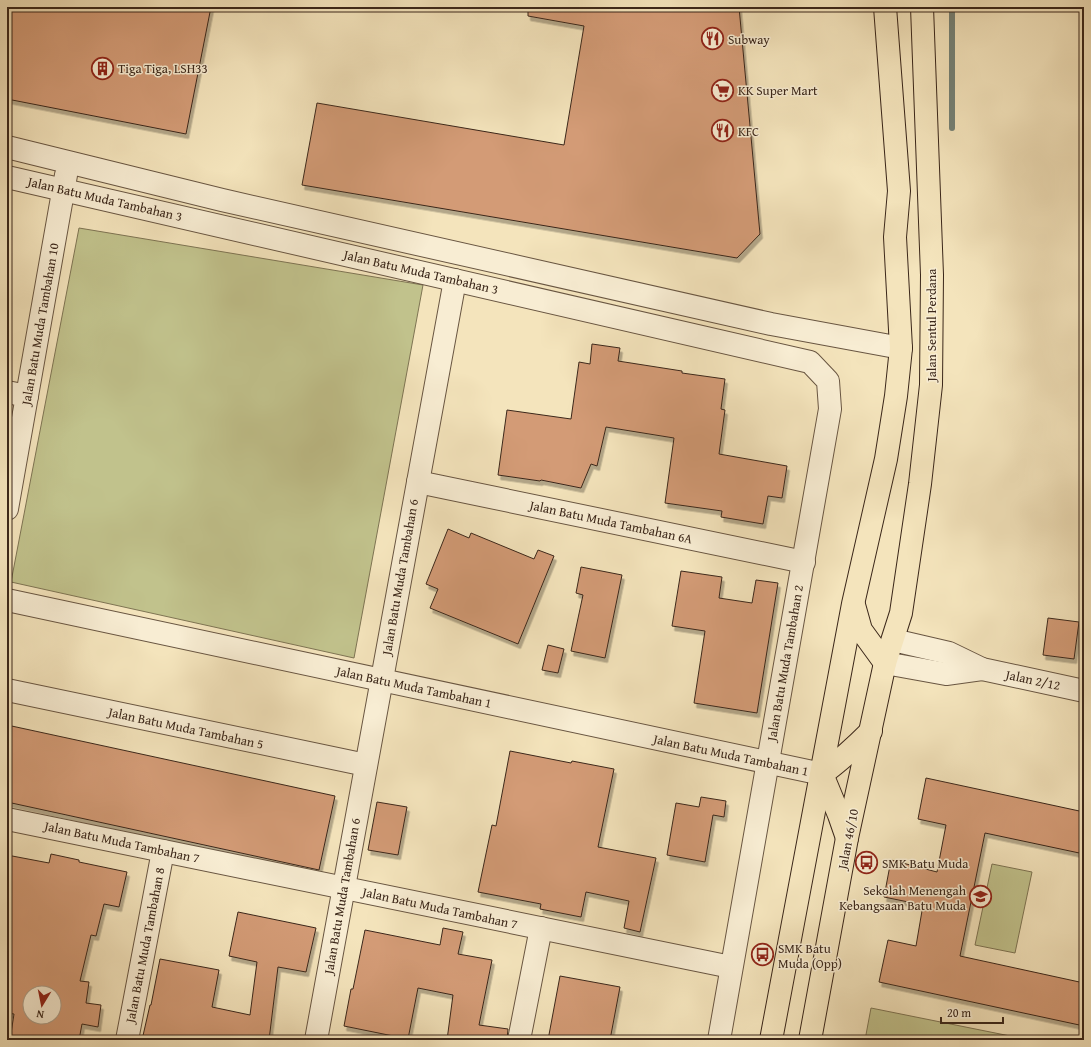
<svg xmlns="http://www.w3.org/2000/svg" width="1091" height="1047" font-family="'Gentium Book Plus',serif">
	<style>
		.green { fill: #c1c28c; stroke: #7e7453 }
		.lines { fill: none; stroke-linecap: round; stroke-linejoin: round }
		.stream { stroke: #758277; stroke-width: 6 }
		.building { fill: #d39b76; stroke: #3b271a; fill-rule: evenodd; filter: url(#shadow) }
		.minor-casing { stroke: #695642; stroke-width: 24 }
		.major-casing { stroke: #3b271a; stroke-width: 24 }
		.minor { stroke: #f8edd3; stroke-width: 22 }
		.major { stroke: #f4e4bc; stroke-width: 22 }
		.labels { text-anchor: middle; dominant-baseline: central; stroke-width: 3; stroke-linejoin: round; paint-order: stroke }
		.poi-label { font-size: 13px; fill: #3b271a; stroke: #f8edd3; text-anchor: start }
		.street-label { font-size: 13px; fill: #3b271a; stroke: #f8edd3 }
	</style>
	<defs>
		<filter id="shadow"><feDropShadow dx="2.5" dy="4.5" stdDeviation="0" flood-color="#0004"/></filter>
	</defs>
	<rect width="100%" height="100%" fill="#f4e4bc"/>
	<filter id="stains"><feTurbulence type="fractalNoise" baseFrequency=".005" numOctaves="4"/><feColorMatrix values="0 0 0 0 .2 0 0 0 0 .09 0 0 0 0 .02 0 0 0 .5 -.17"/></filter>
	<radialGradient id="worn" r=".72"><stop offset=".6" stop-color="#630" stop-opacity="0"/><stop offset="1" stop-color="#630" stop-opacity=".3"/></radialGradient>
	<!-- green -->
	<g class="green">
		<polygon points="79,228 423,285 354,658 11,582"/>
		<polygon points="992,864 1032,872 1015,953 975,945"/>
		<polygon points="871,1008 1030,1040 865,1040"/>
	</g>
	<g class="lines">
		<!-- stream -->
		<polyline class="stream" points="952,128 952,7"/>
	</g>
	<!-- building -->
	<g class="building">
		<polygon points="7,7 211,7 186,134 7,99"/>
		<polygon points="528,7 739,7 760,234 737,258 302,185 317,103 564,145 584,26 528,16"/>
		<polygon points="592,344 620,348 618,361 682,371 682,373 725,379 721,409 725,410 719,454 787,466 782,498 768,496 763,524 721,517 722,511 665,503 674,438 606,427 597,466 591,464 581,488 541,480 540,481 498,475 507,410 571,419 579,362 590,364"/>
		<polygon points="448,529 469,538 471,533 534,559 538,550 554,556 518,644 430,608 438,589 426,584"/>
		<polygon points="581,567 622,575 605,658 571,651 583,595 576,593"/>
		<polygon points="681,571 722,577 719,598 752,603 756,580 778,583 757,713 694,703 705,631 672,626"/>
		<polygon points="1048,618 1079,622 1074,659 1043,655"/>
		<polygon points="548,645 564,649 558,673 542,670"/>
		<polygon points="7,725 335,796 319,870 7,802"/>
		<polygon points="510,751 571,763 572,761 614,769 598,847 656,858 640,932 624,928 629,901 586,892 581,917 540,909 541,904 478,892 492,825 496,826"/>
		<polygon points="926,778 1084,812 1084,854 985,833 960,956 1084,983 1084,1026 879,982 888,940 916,946 923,905 884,897 891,860 937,872 946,825 918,819"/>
		<polygon points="701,797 726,801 724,817 713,815 705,862 667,855 676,803 699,807"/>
		<polygon points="377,802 407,807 398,855 368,850"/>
		<path d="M51,854l28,6v2l48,10 -8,35 -15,-3 -8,32 -5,-1 -11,46 9,1 -3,21 15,2 -3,22 -16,-3 -3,16h-69l4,-26 -7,-1v-158l42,8zM30,993h24v24h-24z"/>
		<polygon points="238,912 316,928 306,972 278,967 269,1040 142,1040 150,1005 151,1005 160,959 219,970 212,1007 250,1015 257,962 229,956"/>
		<polygon points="443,928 463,932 458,954 492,960 479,1025 508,1029 507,1040 447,1040 453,995 418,988 408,1039 344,1026 351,989 353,989 365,930 440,945"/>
		<polygon points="560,976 620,987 610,1040 548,1040"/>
	</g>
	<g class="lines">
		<defs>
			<g id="minor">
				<polyline points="7,147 222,200 771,324 901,348"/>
				<polyline points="7,177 810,362 828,381 830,409 719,1040"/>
				<polyline points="7,392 27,396"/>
				<polyline points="418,482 804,562"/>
				<polyline points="7,509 66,175"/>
				<polyline points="7,600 822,774"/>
				<polyline points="893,640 949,653 982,669 1084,691"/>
				<polyline points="885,663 946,674 982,669"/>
				<polyline points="7,690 366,765"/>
				<polyline points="7,819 731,967"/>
				<polyline points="127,1040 163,851"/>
				<polyline points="316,1040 455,280"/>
				<polyline points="519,1040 541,928"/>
			</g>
			<g id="major">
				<polyline points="854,605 861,630 885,663"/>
				<polyline points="822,774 839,815 847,838"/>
				<path d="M822,774c18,-13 33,-27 49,-43"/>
				<polyline points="771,1040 853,604 886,459 896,396 901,348 895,237 899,191 885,7"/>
				<polyline points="810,1040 847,838 885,663 901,613 920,484 931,385 932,275 922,7"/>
			</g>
		</defs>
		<!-- minor casing -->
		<use href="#minor" class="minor-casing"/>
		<!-- major casing -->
		<use href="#major" class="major-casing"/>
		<!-- minor -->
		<use href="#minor" class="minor"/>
		<!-- major -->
		<use href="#major" class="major"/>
	</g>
	<!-- icons -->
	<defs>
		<symbol id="restaurant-ring" viewBox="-11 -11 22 22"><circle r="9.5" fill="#f8edd3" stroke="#8f2418" stroke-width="1.5"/><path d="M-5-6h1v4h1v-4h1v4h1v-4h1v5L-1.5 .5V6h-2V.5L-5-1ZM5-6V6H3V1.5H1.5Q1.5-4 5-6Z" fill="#8f2418"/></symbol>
		<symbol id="building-ring" viewBox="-11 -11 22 22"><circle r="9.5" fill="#f8edd3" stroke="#8f2418" stroke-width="1.5"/><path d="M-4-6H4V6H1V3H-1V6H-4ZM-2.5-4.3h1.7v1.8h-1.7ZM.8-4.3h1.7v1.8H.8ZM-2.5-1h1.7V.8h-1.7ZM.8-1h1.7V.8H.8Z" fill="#8f2418"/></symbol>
		<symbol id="supermarket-ring" viewBox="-11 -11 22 22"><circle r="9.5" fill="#f8edd3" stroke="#8f2418" stroke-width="1.5"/><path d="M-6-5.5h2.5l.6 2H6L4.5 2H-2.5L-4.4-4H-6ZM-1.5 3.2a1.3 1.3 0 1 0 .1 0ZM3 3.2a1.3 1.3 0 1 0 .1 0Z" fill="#8f2418"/></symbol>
		<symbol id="bus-ring" viewBox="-11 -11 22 22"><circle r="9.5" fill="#f8edd3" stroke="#8f2418" stroke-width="1.5"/><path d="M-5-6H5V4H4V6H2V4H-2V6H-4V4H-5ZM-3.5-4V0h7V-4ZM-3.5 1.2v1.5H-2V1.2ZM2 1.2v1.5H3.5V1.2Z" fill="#8f2418"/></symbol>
		<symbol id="school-ring" viewBox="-11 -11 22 22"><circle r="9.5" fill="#f8edd3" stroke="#8f2418" stroke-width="1.5"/><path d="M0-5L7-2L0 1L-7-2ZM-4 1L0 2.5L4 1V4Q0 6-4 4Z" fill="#8f2418"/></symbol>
	</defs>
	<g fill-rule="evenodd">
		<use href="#restaurant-ring" x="700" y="26" width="25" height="25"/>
		<use href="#building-ring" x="90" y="56" width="25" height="25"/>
		<use href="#supermarket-ring" x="710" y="78" width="25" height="25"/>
		<use href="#restaurant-ring" x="710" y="118" width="25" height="25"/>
		<use href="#bus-ring" x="854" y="850" width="25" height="25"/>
		<use href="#school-ring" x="968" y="884" width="25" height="25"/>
		<use href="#bus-ring" x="750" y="942" width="25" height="25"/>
	</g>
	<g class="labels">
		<!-- poi labels -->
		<g class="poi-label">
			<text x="728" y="39">Subway</text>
			<text x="118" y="68">Tiga Tiga, LSH33</text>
			<text x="738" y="90">KK Super Mart</text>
			<text x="738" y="131">KFC</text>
			<text x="882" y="863">SMK Batu Muda</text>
			<text x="966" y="890" text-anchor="end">Sekolah Menengah<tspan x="966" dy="15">Kebangsaan Batu Muda</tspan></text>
			<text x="778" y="948">SMK Batu<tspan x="778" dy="15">Muda (Opp)</tspan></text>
		</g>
		<!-- street labels -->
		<g class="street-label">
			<text transform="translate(105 199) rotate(13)">Jalan Batu Muda Tambahan 3</text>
			<text transform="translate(421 272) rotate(13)">Jalan Batu Muda Tambahan 3</text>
			<text transform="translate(40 324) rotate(-80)">Jalan Batu Muda Tambahan 10</text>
			<text transform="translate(931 325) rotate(-90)">Jalan Sentul Perdana</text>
			<text transform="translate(611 522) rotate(12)">Jalan Batu Muda Tambahan 6A</text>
			<text transform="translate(400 577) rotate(-80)">Jalan Batu Muda Tambahan 6</text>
			<text transform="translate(785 663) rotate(-80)">Jalan Batu Muda Tambahan 2</text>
			<text transform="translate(1033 680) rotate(12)">Jalan 2/12</text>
			<text transform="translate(414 687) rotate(12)">Jalan Batu Muda Tambahan 1</text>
			<text transform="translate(186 728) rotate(12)">Jalan Batu Muda Tambahan 5</text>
			<text transform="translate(731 755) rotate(12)">Jalan Batu Muda Tambahan 1</text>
			<text transform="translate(848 839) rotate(-79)">Jalan 46/10</text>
			<text transform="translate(122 842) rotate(12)">Jalan Batu Muda Tambahan 7</text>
			<text transform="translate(342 896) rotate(-80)">Jalan Batu Muda Tambahan 6</text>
			<text transform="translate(440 908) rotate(12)">Jalan Batu Muda Tambahan 7</text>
			<text transform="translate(145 945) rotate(-79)">Jalan Batu Muda Tambahan 8</text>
		</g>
	</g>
	<!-- margin -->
	<rect width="1091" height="1047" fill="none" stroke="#f4e4bc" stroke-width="24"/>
	<rect x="8" y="8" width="1075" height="1031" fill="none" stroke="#3b271a" stroke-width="2"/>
	<rect x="12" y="12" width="1067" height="1023" fill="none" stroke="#3b271a"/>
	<!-- north arrow -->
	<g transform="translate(42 1005) rotate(190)"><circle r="19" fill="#f8edd3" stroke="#ac9e89"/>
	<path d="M0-3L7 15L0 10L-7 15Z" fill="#8f2418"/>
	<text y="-6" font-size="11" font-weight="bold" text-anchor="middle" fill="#3b271a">N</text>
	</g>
	<!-- scale -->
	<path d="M941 1017v6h62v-6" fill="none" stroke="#3b271a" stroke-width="2"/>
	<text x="947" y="1017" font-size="12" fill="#3b271a" stroke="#f8edd3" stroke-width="3" paint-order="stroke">20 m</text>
	<rect width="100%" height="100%" filter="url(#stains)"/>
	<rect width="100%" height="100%" fill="url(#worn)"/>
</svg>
